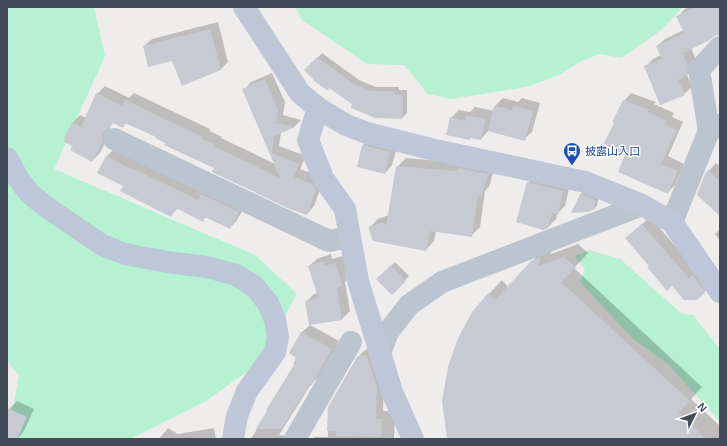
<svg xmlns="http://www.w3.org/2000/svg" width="727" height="446" font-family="Arial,'Noto Sans JP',sans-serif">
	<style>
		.green { fill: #b6f1d2 }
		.shadow { fill: #0003 }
		.building { fill: #c7cad2 }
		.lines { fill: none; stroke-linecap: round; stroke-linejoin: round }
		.street { stroke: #bbc5d0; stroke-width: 22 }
		.secondary { stroke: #bdc7d7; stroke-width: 22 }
		.labels { text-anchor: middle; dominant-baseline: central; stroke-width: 3; stroke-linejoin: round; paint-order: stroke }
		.transit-label { font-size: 11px; fill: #164399; stroke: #fff; text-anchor: start }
	</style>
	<rect width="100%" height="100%" fill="#efecec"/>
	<!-- green -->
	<g class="green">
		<polygon points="7,7 94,7 105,56 54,169 255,255 297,294 260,362 206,401 130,439 7,439 19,376 7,361"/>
		<polygon points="295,7 683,7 660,31 622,58 599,54 580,62 557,76 526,87 451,99 428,94 404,65 367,64 302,20"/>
		<polygon points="589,250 620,259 682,314 693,315 720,349 720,422 669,365 632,338 580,282 585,269 575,256"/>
	</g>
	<!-- shadow -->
	<g class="shadow">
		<polygon points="689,7 720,7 720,27 691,48 695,57 694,67 687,75 692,87 684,94 645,67 653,59 661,55 657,46 665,39 684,30 677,17 685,9"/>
		<polygon points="218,22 228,62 220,70 173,60 144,46 152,39"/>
		<polygon points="322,53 359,80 376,87 399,87 399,90 407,90 407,113 402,118 353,104 330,87 328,89 306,70"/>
		<polygon points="272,73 285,102 283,115 301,120 294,127 281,132 279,146 306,156 300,169 320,176 323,182 314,206 307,214 215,168 157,136 127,122 123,126 114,122 110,126 110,134 100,153 92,161 74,146 73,123 80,115 86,118 97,94 105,86 129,98 134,93 210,129 210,131 222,137 221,138 275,164 244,90 251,82"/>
		<polygon points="631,93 656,102 654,104 674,113 672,117 683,122 668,156 684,164 675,185 667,193 627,154 624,101"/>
		<polygon points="503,98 518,102 522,98 540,103 532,132 524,139 489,130 481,139 471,137 470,139 451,118 459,110 470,112 475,107 494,111 495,106"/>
		<polygon points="371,137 398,144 392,165 385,173 358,166 363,145"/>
		<polygon points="114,149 246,204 237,220 230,228 207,216 202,221 178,208 171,215 124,185 99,172 107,156"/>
		<polygon points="406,158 495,166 489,187 485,191 480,227 471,236 436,231 434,241 426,250 370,227 378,219 389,215 397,167"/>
		<polygon points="716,163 720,166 720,211 706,174"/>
		<polygon points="536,175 570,184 565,206 557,214 556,219 548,227 528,183"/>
		<polygon points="584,190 599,196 597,206 593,210 581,194"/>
		<polygon points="650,217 697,271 712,284 697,299 672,285 650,265 634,231"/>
		<polygon points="720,229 720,240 715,234"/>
		<polygon points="578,244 588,253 574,268 702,387 691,399 720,426 720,439 448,439 489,294 502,280 508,287 545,248 553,245 551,254"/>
		<polygon points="331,254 332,259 343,256 350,277 345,282 350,311 342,319 310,324 306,302 314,294 318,293 309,266 317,259"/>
		<polygon points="395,262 409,276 392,293 378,279"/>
		<polygon points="310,325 339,341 319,377 311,384 279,435 286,436 284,439 251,439 296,364 298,358 290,353 302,332"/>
		<polygon points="374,347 384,378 383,411 389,411 389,414 395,414 394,438 406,439 313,439 315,437 328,437 329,408 357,358 365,350"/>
		<polygon points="17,401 34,409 24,431 17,439 7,434 7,414 9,409"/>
		<polygon points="168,428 178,434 214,428 216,439 159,439"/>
	</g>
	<!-- building -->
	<g class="building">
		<polygon points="696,7 720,7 720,35 716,35 708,41 683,53 688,65 687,76 678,80 685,95 660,105 644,66 662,59 656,46 684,33 676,16"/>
		<polygon points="210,29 221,70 182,86 172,61 148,67 143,46"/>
		<polygon points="317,57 354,84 371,91 395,91 395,94 403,95 402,119 375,118 351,108 352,104 329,88 328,91 313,80 313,79 304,70"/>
		<polygon points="265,79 278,110 276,123 295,127 274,136 272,153 299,164 294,177 312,184 316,190 307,215 290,209 212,172 214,168 164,145 165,143 155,138 156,137 125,123 123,128 113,123 110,127 107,129 103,133 102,140 102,143 92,162 70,150 72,146 64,142 66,138 64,138 72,122 81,127 96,93 122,106 125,100 203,137 202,139 215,144 214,146 280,178 242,89"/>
		<polygon points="623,100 650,110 646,111 667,121 665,124 677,130 661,164 678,171 668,194 618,172 625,155 603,145 614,123 612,122"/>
		<polygon points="494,106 512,110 513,106 533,111 525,141 488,131"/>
		<polygon points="466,115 486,119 481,140 470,138 470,140 446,135 450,117 465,121"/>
		<polygon points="362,145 390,152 385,174 357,167"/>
		<polygon points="106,156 131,169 132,168 198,200 201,194 239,212 230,229 205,217 203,222 176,208 171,217 120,191 123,186 97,173"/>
		<polygon points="396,166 457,171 458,168 488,174 481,197 478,196 472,237 430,231 426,251 373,241 368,227 383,222 386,226"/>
		<polygon points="708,170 720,181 720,216 697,195 705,174"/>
		<polygon points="527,182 563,191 558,215 552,213 548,228 543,230 516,222"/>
		<polygon points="580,194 596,200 593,210 588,212 571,213"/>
		<polygon points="642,224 689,278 693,275 705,293 697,300 684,300 672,286 667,291 647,267 649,266 625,238"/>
		<polygon points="541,257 538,266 564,257 576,267 561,282 690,401 678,413 706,439 447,439 442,401 448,367 458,338 472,312 488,293 495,300 531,261"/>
		<polygon points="323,261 325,266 335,263 343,286 337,288 342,320 309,325 305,301 316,299 315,298 318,297 308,266"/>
		<polygon points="391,265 406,281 392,295 376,279"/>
		<polygon points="301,332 332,349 311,386 310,384 281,429 256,429 267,411 266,410 294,365 293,364 296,358 289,353"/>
		<polygon points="366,354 377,387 376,419 382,419 381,437 336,436 336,431 327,431 328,407 357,357"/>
		<polygon points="7,408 27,417 17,439 7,439"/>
	</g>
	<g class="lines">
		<!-- street -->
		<g class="street">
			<polyline points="709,131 699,70 720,47"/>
			<polyline points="114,139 329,241 350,237"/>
			<polyline points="672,222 709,131 720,125"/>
			<polyline points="380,353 388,332 409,305 442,282 642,205"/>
			<polyline points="295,439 351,342"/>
		</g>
		<!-- secondary -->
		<g class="secondary">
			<polyline points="244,7 300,93 318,108 346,125 367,133 435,150 585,182 642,205 672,222 720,292"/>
			<polyline points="318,108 308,140 323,178 345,209 358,281 392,392 413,439"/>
			<polyline points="7,158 18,178 29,193 49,209 102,245 125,254 167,262 207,267 236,275 254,286 268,303 275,320 278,337 275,352 247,391 237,416 233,439"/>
		</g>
	</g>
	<!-- icons -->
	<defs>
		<symbol id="bus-pin" viewBox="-11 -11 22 30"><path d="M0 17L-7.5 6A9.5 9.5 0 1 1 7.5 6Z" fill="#1a4fb4" stroke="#fff"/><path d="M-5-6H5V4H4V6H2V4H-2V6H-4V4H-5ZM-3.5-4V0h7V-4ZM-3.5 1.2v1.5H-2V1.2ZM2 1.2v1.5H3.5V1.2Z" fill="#fff"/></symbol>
	</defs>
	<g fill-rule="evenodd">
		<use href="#bus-pin" x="562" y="141" width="20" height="27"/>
	</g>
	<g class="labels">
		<!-- transit labels -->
		<g class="transit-label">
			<text x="585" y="151">披露山入口</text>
		</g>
	</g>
	<!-- border -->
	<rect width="727" height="446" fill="none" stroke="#434d5a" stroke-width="16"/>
	<!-- north arrow -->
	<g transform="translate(695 414) rotate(48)" stroke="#ffffff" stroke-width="3" paint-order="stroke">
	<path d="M0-3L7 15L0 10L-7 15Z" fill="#434d5a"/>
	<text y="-6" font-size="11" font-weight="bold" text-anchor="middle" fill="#434d5a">N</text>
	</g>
</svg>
